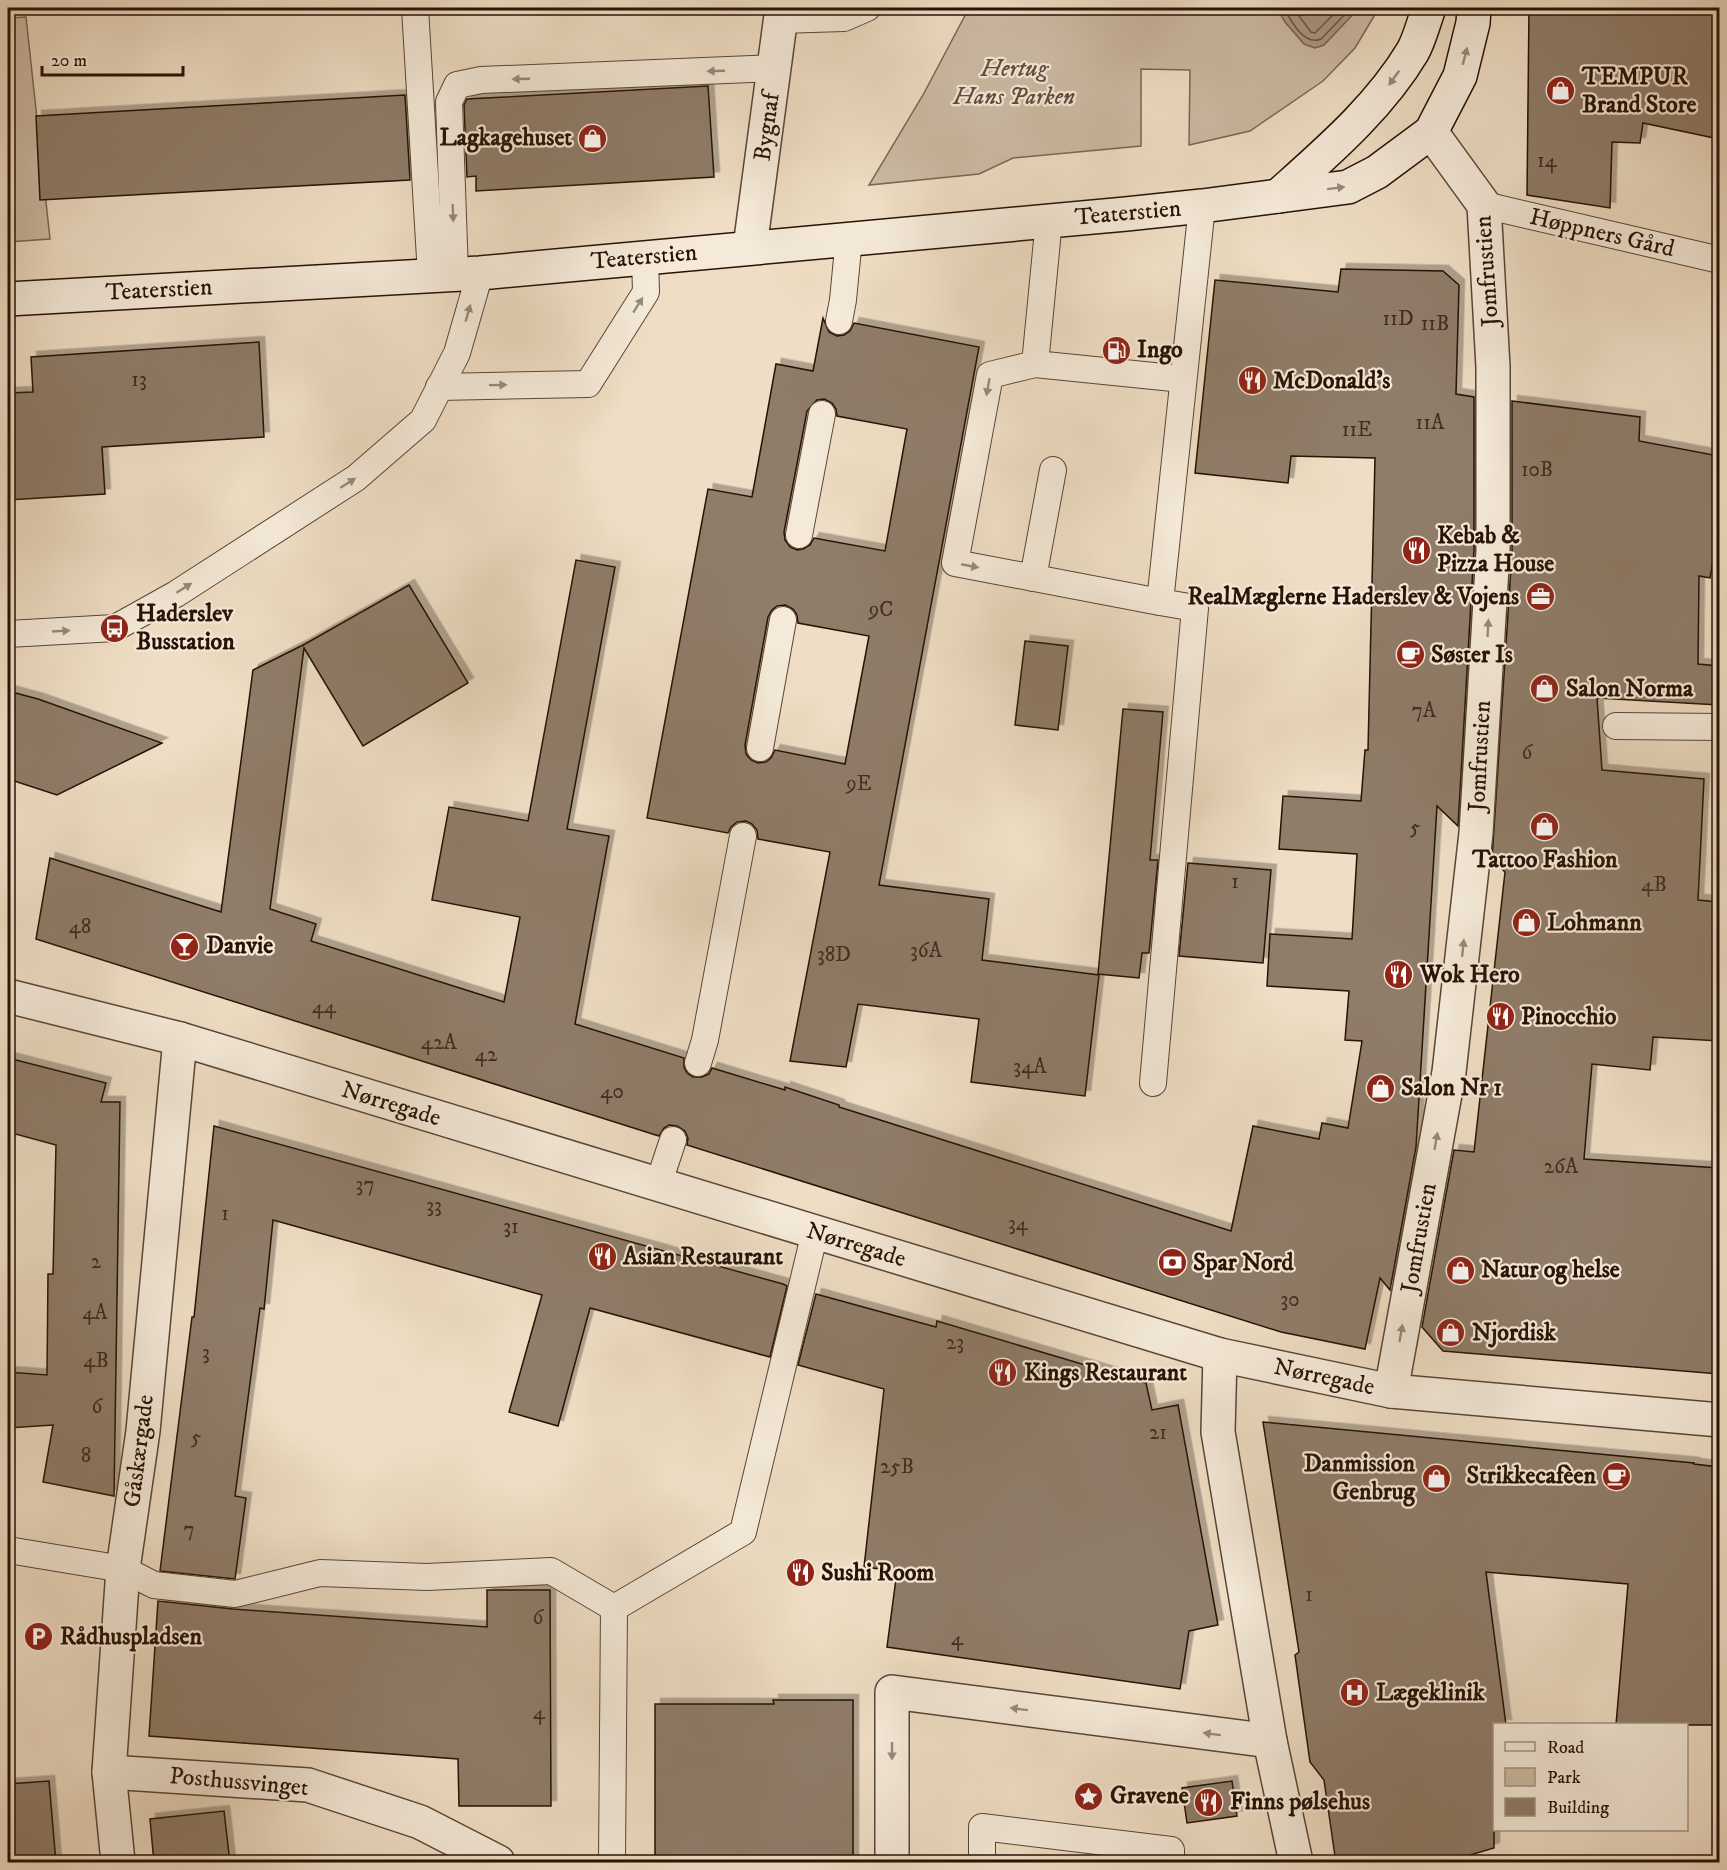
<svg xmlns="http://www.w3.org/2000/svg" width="1727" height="1870" font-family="'IM FELL DW Pica',serif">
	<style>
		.green { fill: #cdbba5; stroke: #7a6656; stroke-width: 1.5 }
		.water { fill: #ab9984; stroke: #766352; stroke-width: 1.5 }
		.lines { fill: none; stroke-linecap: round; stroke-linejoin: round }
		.shore { stroke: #695645; stroke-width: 1.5 }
		.building { fill: #8f7c69; stroke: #271206; stroke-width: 1.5; fill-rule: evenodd; filter: url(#shadow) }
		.lane-casing { stroke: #594536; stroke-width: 28 }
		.street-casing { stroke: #594536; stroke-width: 36 }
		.secondary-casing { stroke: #271206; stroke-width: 36 }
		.lane { stroke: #f5ead9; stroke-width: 26 }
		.street { stroke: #f5ead9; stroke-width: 33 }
		.secondary { stroke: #f5ead9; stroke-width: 33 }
		.oneway { fill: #98897a }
		.labels { text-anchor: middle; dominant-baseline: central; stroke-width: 4.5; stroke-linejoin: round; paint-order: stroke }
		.number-label { font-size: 21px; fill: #412c1f }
		.park-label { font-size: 24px; font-style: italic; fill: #614d3e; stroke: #f5ead9 }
		.poi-label { font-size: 24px; font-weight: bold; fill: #271206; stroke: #f5ead9; text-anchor: start }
		.street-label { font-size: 24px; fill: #271206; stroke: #f5ead9 }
	</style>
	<defs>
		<filter id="shadow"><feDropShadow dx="5.5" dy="-5.5" stdDeviation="0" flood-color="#0004"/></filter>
	</defs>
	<rect width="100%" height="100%" fill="#efdec5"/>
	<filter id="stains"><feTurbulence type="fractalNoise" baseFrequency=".00333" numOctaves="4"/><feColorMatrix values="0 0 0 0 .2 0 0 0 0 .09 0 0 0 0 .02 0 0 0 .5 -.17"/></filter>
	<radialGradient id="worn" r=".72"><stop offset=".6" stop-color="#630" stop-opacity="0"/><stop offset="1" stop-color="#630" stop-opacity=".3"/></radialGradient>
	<!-- green -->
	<g class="green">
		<polygon points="969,8 1379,8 1355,48 1323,81 1250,131 1189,145 1190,70 1141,69 1141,146 1013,158 979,174 869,185 923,95"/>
		<polygon points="26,17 50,239 8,242 8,18"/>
	</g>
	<!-- water -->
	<polygon class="water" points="1277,8 1359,8 1324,45 1315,48 1304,44 1285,22"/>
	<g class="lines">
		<!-- shore -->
		<g class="shore">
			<path d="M1284,8c7,13 20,38 37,31l30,-31"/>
			<polyline points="1293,8 1311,32 1315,33 1340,8"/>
		</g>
	</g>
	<!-- building -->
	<g class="building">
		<polygon points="1529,8 1719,8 1719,139 1643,123 1640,143 1612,142 1610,208 1527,195"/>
		<polygon points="708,86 714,177 476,191 476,176 467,177 464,105 467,99"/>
		<polygon points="405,95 410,180 40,200 36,116"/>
		<polygon points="1341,269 1443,271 1459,285 1456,394 1474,397 1474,550 1458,826 1437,806 1416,1147 1390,1290 1380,1278 1365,1349 1281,1332 687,1145 688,1138 685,1131 677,1126 669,1125 664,1128 659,1136 36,939 50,858 221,912 253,670 305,644 409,585 468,683 363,746 304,648 270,909 316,924 311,941 504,1002 520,917 432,900 449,807 528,821 576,560 615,567 567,829 609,836 575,1024 684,1058 684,1067 687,1073 693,1077 702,1077 709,1074 712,1068 785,1090 785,1087 839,1105 839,1107 1231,1231 1253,1126 1319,1139 1322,1123 1348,1128 1362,1041 1345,1040 1349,991 1267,986 1270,934 1352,939 1357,854 1279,849 1283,796 1361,801 1365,750 1368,750 1375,458 1291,456 1288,483 1195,473 1215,280 1338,292"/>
		<path d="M823,318l6,14 8,4 7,-1 6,-4 4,-8 125,24 -100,538 110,14 -7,61 117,15 -14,121 -114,-14 8,-63 -121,-15 -12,63 -56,-6 40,-209 -72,-13 -1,-9 -5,-6 -6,-3 -9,1 -6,5 -3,6 -81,-15 61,-329 44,8 24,-133 37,7zM824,399l8,4 4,6 1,7 70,13 -22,122 -71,-13 -4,7 -7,4 -6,1 -7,-3 -5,-7 -1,-8 23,-121 10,-11zM785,605l8,4 4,6 1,8 71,13 -24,128 -70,-14 -4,8 -5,4 -8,1 -7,-3 -5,-6 -1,-9 23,-128 4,-7 5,-4z"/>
		<polygon points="259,342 264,437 102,447 105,494 8,500 8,393 33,392 31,357"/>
		<polygon points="1512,401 1640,417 1639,441 1719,456 1719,530 1710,578 1699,576 1698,664 1719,666 1719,705 1597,698 1602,770 1704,779 1698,900 1719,902 1719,1041 1653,1037 1650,1070 1592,1064 1584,1159 1719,1168 1719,1374 1443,1351 1422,1327 1454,1150 1474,1152 1505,872 1492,859 1512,552"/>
		<polygon points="1025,641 1068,646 1058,730 1015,725"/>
		<polygon points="8,691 38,699 162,743 57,795 8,779"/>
		<polygon points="1123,709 1163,712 1150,860 1158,860 1149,953 1142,953 1139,978 1098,974"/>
		<polygon points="1188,863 1271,870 1263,963 1179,956"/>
		<polygon points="8,1058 106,1083 101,1102 120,1102 114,1496 43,1482 53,1425 8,1428 8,1372 47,1375 48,1274 53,1274 56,1145 8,1132"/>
		<polygon points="214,1126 783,1284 787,1286 770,1357 590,1308 558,1426 509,1412 542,1295 273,1220 264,1309 260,1308 235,1496 246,1498 235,1579 160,1571 192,1317 194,1317"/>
		<polygon points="816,1294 936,1327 937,1321 1146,1383 1152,1410 1178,1405 1218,1625 1189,1631 1180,1689 887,1647 897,1571 864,1567 884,1389 798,1365"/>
		<polygon points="1263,1422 1694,1463 1694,1464 1719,1467 1719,1725 1616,1725 1628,1584 1486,1572 1506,1725 1494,1725 1494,1848 1443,1863 1336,1863 1324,1780 1310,1762 1295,1655 1299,1652"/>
		<polygon points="487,1590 550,1590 551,1806 459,1806 458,1759 149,1736 158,1601 233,1609 487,1627"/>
		<polygon points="773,1700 853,1700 853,1863 655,1863 655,1704 774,1704"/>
		<polygon points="49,1781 56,1863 8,1863 8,1784"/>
		<polygon points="1232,1781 1237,1816 1187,1823 1182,1788"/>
		<polygon points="224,1811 230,1863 154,1863 150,1819"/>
	</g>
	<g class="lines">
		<defs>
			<g id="lane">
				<polyline points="415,8 431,275"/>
				<polyline points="780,20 844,18 867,8"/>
				<polyline points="1484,205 1720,260"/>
				<polyline points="1049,220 1035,364 1183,379"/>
				<polyline points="455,274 449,102 457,85 481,80 775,68"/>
				<polyline points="839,321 843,300 849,238"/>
				<polyline points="1035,364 990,375 955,563 1160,602"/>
				<polyline points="439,387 588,384 646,292 645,257"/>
				<polyline points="799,535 822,414"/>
				<polyline points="1033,578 1053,470"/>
				<polyline points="8,634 115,628 176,594 356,478 423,420 457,353 480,273"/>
				<polyline points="1616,726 1720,727"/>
				<polyline points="760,748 783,620"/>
				<polyline points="698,1063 705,1040 743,836"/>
				<polyline points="1153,1083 1195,608 1160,602 1202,206"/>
				<polyline points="658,1185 673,1140"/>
				<polyline points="8,1550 123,1569 154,1585 235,1594 320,1573 427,1577 551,1571 614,1608"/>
				<polyline points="612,1862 614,1608 743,1532 815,1232"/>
				<polyline points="982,1862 982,1827 1171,1850 1171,1862"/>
			</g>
			<g id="street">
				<polyline points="750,247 782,8"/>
				<polyline points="8,996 180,1039 1220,1355 1391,1391 1720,1420"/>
				<polyline points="1220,1355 1218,1432 1270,1741 1296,1862"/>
				<polyline points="1391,1391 1449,1072 1476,833 1493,551 1493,367 1484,205 1431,132"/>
				<polyline points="109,1772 308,1785 420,1822 498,1862"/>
				<polyline points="118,1862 109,1772 123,1569 143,1431 180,1039"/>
				<polyline points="892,1862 892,1692 1270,1741"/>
			</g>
			<g id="secondary">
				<path d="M1278,196c49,-44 101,-88 135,-145 7,-13 11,-30 16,-43"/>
				<polyline points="8,299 480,273 1126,214 1202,206 1348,187 1377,172 1431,132 1460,76 1473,23 1474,8"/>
			</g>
		</defs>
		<!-- lane casing -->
		<use href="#lane" class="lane-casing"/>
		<!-- street casing -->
		<use href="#street" class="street-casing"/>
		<!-- secondary casing -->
		<use href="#secondary" class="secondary-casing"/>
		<!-- lane -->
		<use href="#lane" class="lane"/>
		<!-- street -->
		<use href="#street" class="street"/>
		<!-- secondary -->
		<use href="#secondary" class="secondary"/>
	</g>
	<!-- one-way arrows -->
	<defs><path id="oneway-solid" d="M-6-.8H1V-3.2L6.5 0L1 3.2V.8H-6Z" transform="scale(1.5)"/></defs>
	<g class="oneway">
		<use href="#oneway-solid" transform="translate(1465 56) rotate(-76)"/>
		<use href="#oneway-solid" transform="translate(716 71) rotate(178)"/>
		<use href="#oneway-solid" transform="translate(1394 78) rotate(125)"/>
		<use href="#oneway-solid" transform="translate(521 79) rotate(178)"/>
		<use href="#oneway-solid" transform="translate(1336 188) rotate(-7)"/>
		<use href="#oneway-solid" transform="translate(453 213) rotate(88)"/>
		<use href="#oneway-solid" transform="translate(638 305) rotate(-58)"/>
		<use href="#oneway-solid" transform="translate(468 313) rotate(-74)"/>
		<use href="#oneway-solid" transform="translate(498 385) rotate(-1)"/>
		<use href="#oneway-solid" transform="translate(988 387) rotate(100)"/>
		<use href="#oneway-solid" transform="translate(348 483) rotate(-32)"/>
		<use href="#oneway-solid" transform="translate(970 566) rotate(11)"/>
		<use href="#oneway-solid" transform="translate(184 588) rotate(-32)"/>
		<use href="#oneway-solid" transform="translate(1488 628) rotate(-87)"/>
		<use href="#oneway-solid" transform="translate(61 631) rotate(-3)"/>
		<use href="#oneway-solid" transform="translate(1463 948) rotate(-84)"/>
		<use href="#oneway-solid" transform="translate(1436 1141) rotate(-80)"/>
		<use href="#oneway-solid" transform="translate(1401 1333) rotate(-80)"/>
		<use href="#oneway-solid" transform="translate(1019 1709) rotate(-173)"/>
		<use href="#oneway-solid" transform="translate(1212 1734) rotate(-173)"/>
		<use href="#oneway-solid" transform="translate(892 1751) rotate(90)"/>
	</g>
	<!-- icons -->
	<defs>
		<symbol id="shop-disc" viewBox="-11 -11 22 22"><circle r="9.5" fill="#8f2418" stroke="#f5ead9"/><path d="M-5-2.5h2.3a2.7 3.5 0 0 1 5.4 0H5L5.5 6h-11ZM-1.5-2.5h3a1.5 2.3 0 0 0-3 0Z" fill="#fff"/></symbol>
		<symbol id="fuel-disc" viewBox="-11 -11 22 22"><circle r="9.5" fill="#8f2418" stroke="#f5ead9"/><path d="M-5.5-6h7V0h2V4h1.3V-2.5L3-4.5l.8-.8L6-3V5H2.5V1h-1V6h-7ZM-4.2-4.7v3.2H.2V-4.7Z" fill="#fff"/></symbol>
		<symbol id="restaurant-disc" viewBox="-11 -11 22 22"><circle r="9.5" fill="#8f2418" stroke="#f5ead9"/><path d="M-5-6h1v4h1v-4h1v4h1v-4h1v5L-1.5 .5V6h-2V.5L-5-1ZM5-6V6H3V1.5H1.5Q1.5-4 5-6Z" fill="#fff"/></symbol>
		<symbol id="office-disc" viewBox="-11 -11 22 22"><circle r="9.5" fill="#8f2418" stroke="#f5ead9"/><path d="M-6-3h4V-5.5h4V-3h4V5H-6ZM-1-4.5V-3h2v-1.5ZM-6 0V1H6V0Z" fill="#fff"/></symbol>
		<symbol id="bus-disc" viewBox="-11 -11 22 22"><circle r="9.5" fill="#8f2418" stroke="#f5ead9"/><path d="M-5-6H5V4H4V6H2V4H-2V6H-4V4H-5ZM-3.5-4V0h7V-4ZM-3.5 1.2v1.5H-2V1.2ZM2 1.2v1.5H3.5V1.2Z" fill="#fff"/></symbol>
		<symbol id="cafe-disc" viewBox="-11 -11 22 22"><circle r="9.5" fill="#8f2418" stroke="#f5ead9"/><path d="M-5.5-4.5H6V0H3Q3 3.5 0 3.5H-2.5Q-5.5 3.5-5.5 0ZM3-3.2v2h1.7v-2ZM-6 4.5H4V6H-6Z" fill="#fff"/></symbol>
		<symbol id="bar-disc" viewBox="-11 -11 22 22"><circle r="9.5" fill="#8f2418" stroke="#f5ead9"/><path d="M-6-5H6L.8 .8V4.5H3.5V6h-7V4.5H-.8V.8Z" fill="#fff"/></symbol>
		<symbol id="bank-disc" viewBox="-11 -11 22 22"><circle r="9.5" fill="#8f2418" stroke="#f5ead9"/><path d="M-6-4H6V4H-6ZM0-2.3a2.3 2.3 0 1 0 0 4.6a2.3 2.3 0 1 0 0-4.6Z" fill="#fff"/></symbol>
		<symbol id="parking-disc" viewBox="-11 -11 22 22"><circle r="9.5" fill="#8f2418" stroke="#f5ead9"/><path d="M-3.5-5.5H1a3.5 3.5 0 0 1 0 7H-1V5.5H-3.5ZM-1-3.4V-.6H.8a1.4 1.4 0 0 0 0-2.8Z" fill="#fff"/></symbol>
		<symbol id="hospital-disc" viewBox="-11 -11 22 22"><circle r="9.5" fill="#8f2418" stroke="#f5ead9"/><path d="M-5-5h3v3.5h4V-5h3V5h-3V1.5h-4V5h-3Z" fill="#fff"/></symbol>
		<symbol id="sight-disc" viewBox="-11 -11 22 22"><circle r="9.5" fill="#8f2418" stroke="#f5ead9"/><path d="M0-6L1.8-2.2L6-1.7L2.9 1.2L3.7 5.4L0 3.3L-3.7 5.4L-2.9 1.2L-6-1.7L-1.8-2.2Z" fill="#fff"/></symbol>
	</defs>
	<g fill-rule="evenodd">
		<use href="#shop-disc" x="1544" y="74" width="33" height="33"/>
		<use href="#shop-disc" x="576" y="122" width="33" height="33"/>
		<use href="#fuel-disc" x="1100" y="334" width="33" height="33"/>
		<use href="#restaurant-disc" x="1236" y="364" width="33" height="33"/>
		<use href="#restaurant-disc" x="1400" y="534" width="33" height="33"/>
		<use href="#office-disc" x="1524" y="580" width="33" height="33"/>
		<use href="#bus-disc" x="98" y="612" width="33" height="33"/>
		<use href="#cafe-disc" x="1394" y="638" width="33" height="33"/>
		<use href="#shop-disc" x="1528" y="672" width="33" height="33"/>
		<use href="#shop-disc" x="1528" y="810" width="33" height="33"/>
		<use href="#shop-disc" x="1510" y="906" width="33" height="33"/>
		<use href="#bar-disc" x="168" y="930" width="33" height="33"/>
		<use href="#restaurant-disc" x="1382" y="958" width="33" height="33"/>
		<use href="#restaurant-disc" x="1484" y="1000" width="33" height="33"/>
		<use href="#shop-disc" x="1364" y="1072" width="33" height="33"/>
		<use href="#restaurant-disc" x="586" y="1240" width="33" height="33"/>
		<use href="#bank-disc" x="1156" y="1246" width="33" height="33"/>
		<use href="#shop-disc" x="1444" y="1254" width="33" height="33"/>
		<use href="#shop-disc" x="1434" y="1316" width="33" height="33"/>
		<use href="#restaurant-disc" x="986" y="1356" width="33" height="33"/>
		<use href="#cafe-disc" x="1600" y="1460" width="33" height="33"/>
		<use href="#shop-disc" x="1420" y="1462" width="33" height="33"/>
		<use href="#restaurant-disc" x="784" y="1556" width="33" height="33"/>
		<use href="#parking-disc" x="22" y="1620" width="33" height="33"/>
		<use href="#hospital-disc" x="1338" y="1676" width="33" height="33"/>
		<use href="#sight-disc" x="1072" y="1780" width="33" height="33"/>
		<use href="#restaurant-disc" x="1192" y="1786" width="33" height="33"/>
	</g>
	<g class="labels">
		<!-- number labels -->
		<g class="number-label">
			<text x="1547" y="161">14</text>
			<text x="1398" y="319">11D</text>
			<text x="1435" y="324">11B</text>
			<text x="139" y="380">13</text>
			<text x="1430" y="423">11A</text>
			<text x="1357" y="430">11E</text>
			<text x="1537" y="470">10B</text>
			<text x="881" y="610">9C</text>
			<text x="1424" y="711">7A</text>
			<text x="1527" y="753">6</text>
			<text x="859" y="784">9E</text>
			<text x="1415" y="828">5</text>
			<text x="1235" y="882">1</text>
			<text x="1654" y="885">4B</text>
			<text x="80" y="927">48</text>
			<text x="926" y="951">36A</text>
			<text x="834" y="955">38D</text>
			<text x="324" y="1007">44</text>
			<text x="439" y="1043">42A</text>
			<text x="486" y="1055">42</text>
			<text x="1030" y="1067">34A</text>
			<text x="612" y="1092">40</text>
			<text x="1561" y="1167">26A</text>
			<text x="365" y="1185">37</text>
			<text x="434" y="1206">33</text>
			<text x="225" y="1214">1</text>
			<text x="1018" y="1224">34</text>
			<text x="511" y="1227">31</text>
			<text x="96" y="1262">2</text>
			<text x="1290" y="1300">30</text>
			<text x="95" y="1313">4A</text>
			<text x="955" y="1343">23</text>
			<text x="206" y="1353">3</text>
			<text x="96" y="1361">4B</text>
			<text x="97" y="1407">6</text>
			<text x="1158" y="1433">21</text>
			<text x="196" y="1438">5</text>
			<text x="86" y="1456">8</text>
			<text x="897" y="1467">25B</text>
			<text x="189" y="1530">7</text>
			<text x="1309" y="1595">1</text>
			<text x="538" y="1618">6</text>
			<text x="957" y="1639">4</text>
			<text x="539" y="1713">4</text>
		</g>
		<!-- park labels -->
		<g class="park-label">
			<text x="1014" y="69">Hertug<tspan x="1014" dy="28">Hans Parken</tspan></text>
		</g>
		<!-- poi labels -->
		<g class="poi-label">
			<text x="1582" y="77">TEMPUR<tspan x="1582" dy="28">Brand Store</tspan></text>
			<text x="572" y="138" text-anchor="end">Lagkagehuset</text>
			<text x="1137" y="350">Ingo</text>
			<text x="1273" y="381">McDonald's</text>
			<text x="1437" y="536">Kebab &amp;<tspan x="1437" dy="28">Pizza House</tspan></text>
			<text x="1519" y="597" text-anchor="end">RealMæglerne Haderslev &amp; Vojens</text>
			<text x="136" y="614">Haderslev<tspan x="136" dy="28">Busstation</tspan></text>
			<text x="1431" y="655">Søster Is</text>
			<text x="1566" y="689">Salon Norma</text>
			<text x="1545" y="860" text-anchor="middle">Tattoo Fashion</text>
			<text x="1547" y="923">Lohmann</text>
			<text x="206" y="946">Danvie</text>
			<text x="1420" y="975">Wok Hero</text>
			<text x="1521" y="1017">Pinocchio</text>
			<text x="1401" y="1088">Salon Nr 1</text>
			<text x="623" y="1257">Asian Restaurant</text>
			<text x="1193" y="1263">Spar Nord</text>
			<text x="1481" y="1270">Natur og helse</text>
			<text x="1472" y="1333">Njordisk</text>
			<text x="1024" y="1373">Kings Restaurant</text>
			<text x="1415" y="1464" text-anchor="end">Danmission<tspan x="1415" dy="28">Genbrug</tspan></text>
			<text x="1596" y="1476" text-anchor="end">Strikkecafèen</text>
			<text x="821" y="1573">Sushi Room</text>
			<text x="60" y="1637">Rådhuspladsen</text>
			<text x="1376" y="1693">Lægeklinik</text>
			<text x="1110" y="1796">Gravene</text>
			<text x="1230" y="1802">Finns pølsehus</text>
		</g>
		<!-- street labels -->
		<g class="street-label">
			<text transform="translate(767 127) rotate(-82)">Bygnaf</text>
			<text transform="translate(1128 213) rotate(-5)">Teaterstien</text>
			<text transform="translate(1602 233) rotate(13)">Høppners Gård</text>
			<text transform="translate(644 257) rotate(-5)">Teaterstien</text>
			<text transform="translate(1487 271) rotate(-94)">Jomfrustien</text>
			<text transform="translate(159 290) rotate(-3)">Teaterstien</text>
			<text transform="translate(1480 756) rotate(-87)">Jomfrustien</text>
			<text transform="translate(391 1104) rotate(17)">Nørregade</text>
			<text transform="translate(1419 1238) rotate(-80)">Jomfrustien</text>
			<text transform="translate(856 1245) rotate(17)">Nørregade</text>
			<text transform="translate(1324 1377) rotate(12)">Nørregade</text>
			<text transform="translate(139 1451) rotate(-83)">Gåskærgade</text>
			<text transform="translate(239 1782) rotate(5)">Posthussvinget</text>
		</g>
	</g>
	<!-- margin -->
	<rect width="1727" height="1870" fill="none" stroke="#efdec5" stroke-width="30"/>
	<rect x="9" y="9" width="1709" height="1852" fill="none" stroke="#271206" stroke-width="3"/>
	<rect x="15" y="15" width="1697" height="1840" fill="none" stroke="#271206" stroke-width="1.5"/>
	<!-- legend -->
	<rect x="1493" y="1723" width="195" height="108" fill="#f5ead9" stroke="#a39485" stroke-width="1.5"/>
	<rect x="1505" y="1742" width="30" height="9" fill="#f5ead9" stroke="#a39485" stroke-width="1.5"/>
	<text x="1547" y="1753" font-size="18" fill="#271206">Road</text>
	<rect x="1505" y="1768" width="30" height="18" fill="#cdbba5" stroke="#a39485" stroke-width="1.5"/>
	<text x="1547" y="1783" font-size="18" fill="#271206">Park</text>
	<rect x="1505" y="1798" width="30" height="18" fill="#8f7c69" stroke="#a39485" stroke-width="1.5"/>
	<text x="1547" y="1813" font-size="18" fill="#271206">Building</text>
	<!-- scale -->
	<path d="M42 66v9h141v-9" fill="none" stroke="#271206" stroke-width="3"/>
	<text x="51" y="66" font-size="18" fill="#271206" stroke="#f5ead9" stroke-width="4.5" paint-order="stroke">20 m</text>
	<rect width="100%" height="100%" filter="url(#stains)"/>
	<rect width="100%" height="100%" fill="url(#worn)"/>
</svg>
